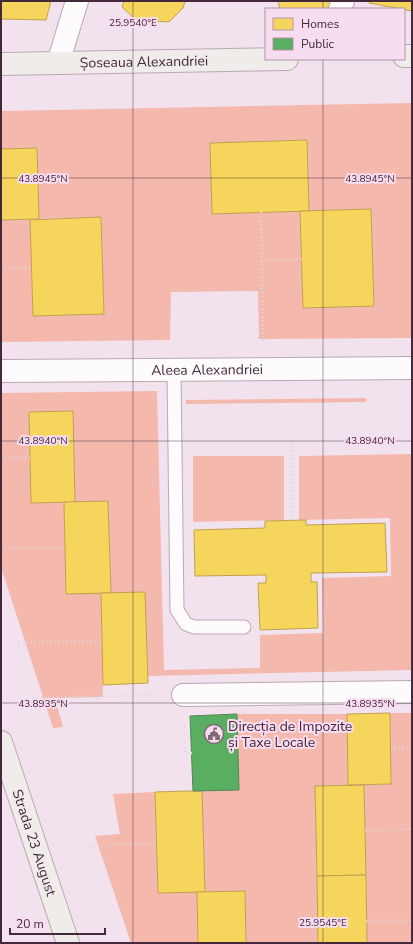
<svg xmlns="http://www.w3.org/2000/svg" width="413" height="944" font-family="'Nunito Sans',sans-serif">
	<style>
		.green { fill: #f4b8ad; fill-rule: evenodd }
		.homes { fill: #f6d55c; stroke: #c0a152 }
		.public { fill: #5aae61; stroke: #538656 }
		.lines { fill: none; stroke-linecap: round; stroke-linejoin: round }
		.lane-casing { stroke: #bba8b5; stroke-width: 15 }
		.street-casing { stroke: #bba8b5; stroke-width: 24 }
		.secondary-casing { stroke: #bba8b5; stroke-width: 24 }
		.path { stroke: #dcd7da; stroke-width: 2.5; stroke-dasharray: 1 3; stroke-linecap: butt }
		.lane { stroke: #fdfbfc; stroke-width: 13 }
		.street { stroke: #fdfbfc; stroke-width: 22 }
		.secondary { stroke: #efecea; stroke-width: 22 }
		.ticks { fill: none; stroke: #43293b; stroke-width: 1; stroke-opacity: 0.45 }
		.labels { text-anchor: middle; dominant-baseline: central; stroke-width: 4; stroke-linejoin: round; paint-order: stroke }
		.street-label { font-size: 14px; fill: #43293b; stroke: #f8dcef }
		.poi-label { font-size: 14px; fill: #43293b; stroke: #f8dcef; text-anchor: start }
		.ticks-label { font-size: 10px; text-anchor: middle; fill: #43293b; stroke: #f8dcef; stroke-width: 4; stroke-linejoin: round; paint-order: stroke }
	</style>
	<rect width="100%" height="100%" fill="#f2e2ed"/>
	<!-- green -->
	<g class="green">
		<path d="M412,103v235l-153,1 -1,-48 -87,1 -1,48 -169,2v-122h29l3,96 71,-2 -3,-97 -62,2 -38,-70v-38zM307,140l2,71 62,-2 3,97 -71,2 -3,-97 -88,3 -2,-71z"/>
		<polygon points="157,391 164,670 260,668 260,635 323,633 322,578 391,576 390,518 299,520 299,456 412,454 412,670 148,676 145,592 111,593 108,501 75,502 73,411 29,412 31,503 64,502 66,594 101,593 103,697 55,698 63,727 53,728 1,567 1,393"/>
		<polygon points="366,398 366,402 186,404 186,400"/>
		<polygon points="284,456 284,520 193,522 193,456"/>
		<polygon points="390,713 412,713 412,943 367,943 364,785 391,784"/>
		<polygon points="237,714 347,714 348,785 315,786 318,943 246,943 245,891 205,892 202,791 239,789"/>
		<polygon points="155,792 158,893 197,892 198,943 131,943 95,836 120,834 113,794"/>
	</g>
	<!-- homes -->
	<g class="homes">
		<polygon points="1,1 51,1 46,20 1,19"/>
		<polygon points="124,1 185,1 183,8 169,22 136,20 122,7"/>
		<polygon points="278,1 334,1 326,9 280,9"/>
		<polygon points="369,1 412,1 412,11 369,3"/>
		<polygon points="307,140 309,211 212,214 210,143"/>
		<polygon points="37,148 39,219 1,220 1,149"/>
		<polygon points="371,209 374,306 303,308 300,211"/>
		<polygon points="101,217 104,314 33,316 30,220"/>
		<polygon points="73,411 75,502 31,503 29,412"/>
		<polygon points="108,501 111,593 66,594 64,502"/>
		<polygon points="306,520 306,525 385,523 387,572 311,573 311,582 317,582 318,628 260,630 258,583 266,583 266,575 195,576 194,530 265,528 265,521"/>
		<polygon points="145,592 148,683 103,685 101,593"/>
		<polygon points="390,713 391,784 348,785 347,714"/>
		<polygon points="364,785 366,875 317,876 315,786"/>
		<polygon points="186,791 202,791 205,892 158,893 155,792"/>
		<polygon points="366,875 367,943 318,943 317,876"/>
		<polygon points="245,891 246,943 198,943 197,892"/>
	</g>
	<!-- public -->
	<polygon class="public" points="237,714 239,790 193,791 190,716"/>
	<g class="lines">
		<defs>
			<polyline id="lane" points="174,371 177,610 186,624 194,627 244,627"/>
			<g id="street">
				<polyline points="340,9 343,1"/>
				<polyline points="58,63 77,1"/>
				<path id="s1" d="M1,371l411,-3"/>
				<polyline points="183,695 412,692"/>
			</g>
			<g id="secondary">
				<polyline points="404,56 412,56"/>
				<path id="s2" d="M1,64l286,-5"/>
				<path id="s3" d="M1,742l67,201"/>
			</g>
		</defs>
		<!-- lane casing -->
		<use href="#lane" class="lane-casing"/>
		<!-- street casing -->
		<use href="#street" class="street-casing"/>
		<!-- secondary casing -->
		<use href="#secondary" class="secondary-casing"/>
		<!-- path -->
		<g class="path">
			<polyline points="261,212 263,342"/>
			<polyline points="261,261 302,259"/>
			<polyline points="1,269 32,268"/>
			<polyline points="1,457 30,458"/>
			<polyline points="292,520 292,439"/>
			<polyline points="1,549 65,548"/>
			<polyline points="19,643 102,641"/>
			<polyline points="37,698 156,695"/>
			<polyline points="184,723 185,753 192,753"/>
			<polyline points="391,749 412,748"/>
			<polyline points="365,830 412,829"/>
			<polyline points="86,846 157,843"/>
			<polyline points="366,921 412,921"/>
			<polyline points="410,943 412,940"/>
		</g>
		<!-- lane -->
		<use href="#lane" class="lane"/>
		<!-- street -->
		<use href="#street" class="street"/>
		<!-- secondary -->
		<use href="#secondary" class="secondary"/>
	</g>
	<!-- ticks -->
	<path class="ticks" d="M133,1v942M323,1v8M323,59v884M1,178h411M1,441h411M1,703h411"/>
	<!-- icons -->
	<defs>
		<symbol id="civic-ring" viewBox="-11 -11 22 22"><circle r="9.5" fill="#f8dcef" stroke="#806a79" stroke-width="1.5"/><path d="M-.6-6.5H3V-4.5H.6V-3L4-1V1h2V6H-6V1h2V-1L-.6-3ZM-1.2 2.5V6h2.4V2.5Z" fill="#806a79"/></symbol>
	</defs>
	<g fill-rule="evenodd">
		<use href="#civic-ring" x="203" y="723" width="22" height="22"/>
	</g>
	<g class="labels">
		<!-- street labels -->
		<g class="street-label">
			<text stroke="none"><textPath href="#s2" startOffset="143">Șoseaua Alexandriei</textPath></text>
			<text stroke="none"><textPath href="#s1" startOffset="206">Aleea Alexandriei</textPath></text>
			<text stroke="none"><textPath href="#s3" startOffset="106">Strada 23 August</textPath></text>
		</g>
		<!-- poi labels -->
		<g class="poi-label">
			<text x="228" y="726">Direcția de Impozite<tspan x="228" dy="16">și Taxe Locale</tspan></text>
		</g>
	</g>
	<g class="ticks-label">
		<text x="133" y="26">25.9540°E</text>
		<text x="43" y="182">43.8945°N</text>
		<text x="370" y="182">43.8945°N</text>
		<text x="43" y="444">43.8940°N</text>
		<text x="370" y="444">43.8940°N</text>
		<text x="43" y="707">43.8935°N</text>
		<text x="370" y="707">43.8935°N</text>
		<text x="323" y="926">25.9545°E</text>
	</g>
	<!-- border -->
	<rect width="413" height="944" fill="none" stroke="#43293b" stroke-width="4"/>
	<!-- legend -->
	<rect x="265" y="8" width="140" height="52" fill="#f8dcef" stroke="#b094a7"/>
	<rect x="273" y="18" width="20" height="12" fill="#f6d55c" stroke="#b094a7"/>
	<text x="301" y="28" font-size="12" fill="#43293b">Homes</text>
	<rect x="273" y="38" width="20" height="12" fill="#5aae61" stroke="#b094a7"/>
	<text x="301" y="48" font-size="12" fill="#43293b">Public</text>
	<!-- scale -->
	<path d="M10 928v6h95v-6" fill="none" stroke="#43293b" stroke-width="2"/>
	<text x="16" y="928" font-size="12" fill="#43293b" stroke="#f8dcef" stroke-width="3" paint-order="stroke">20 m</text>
</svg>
